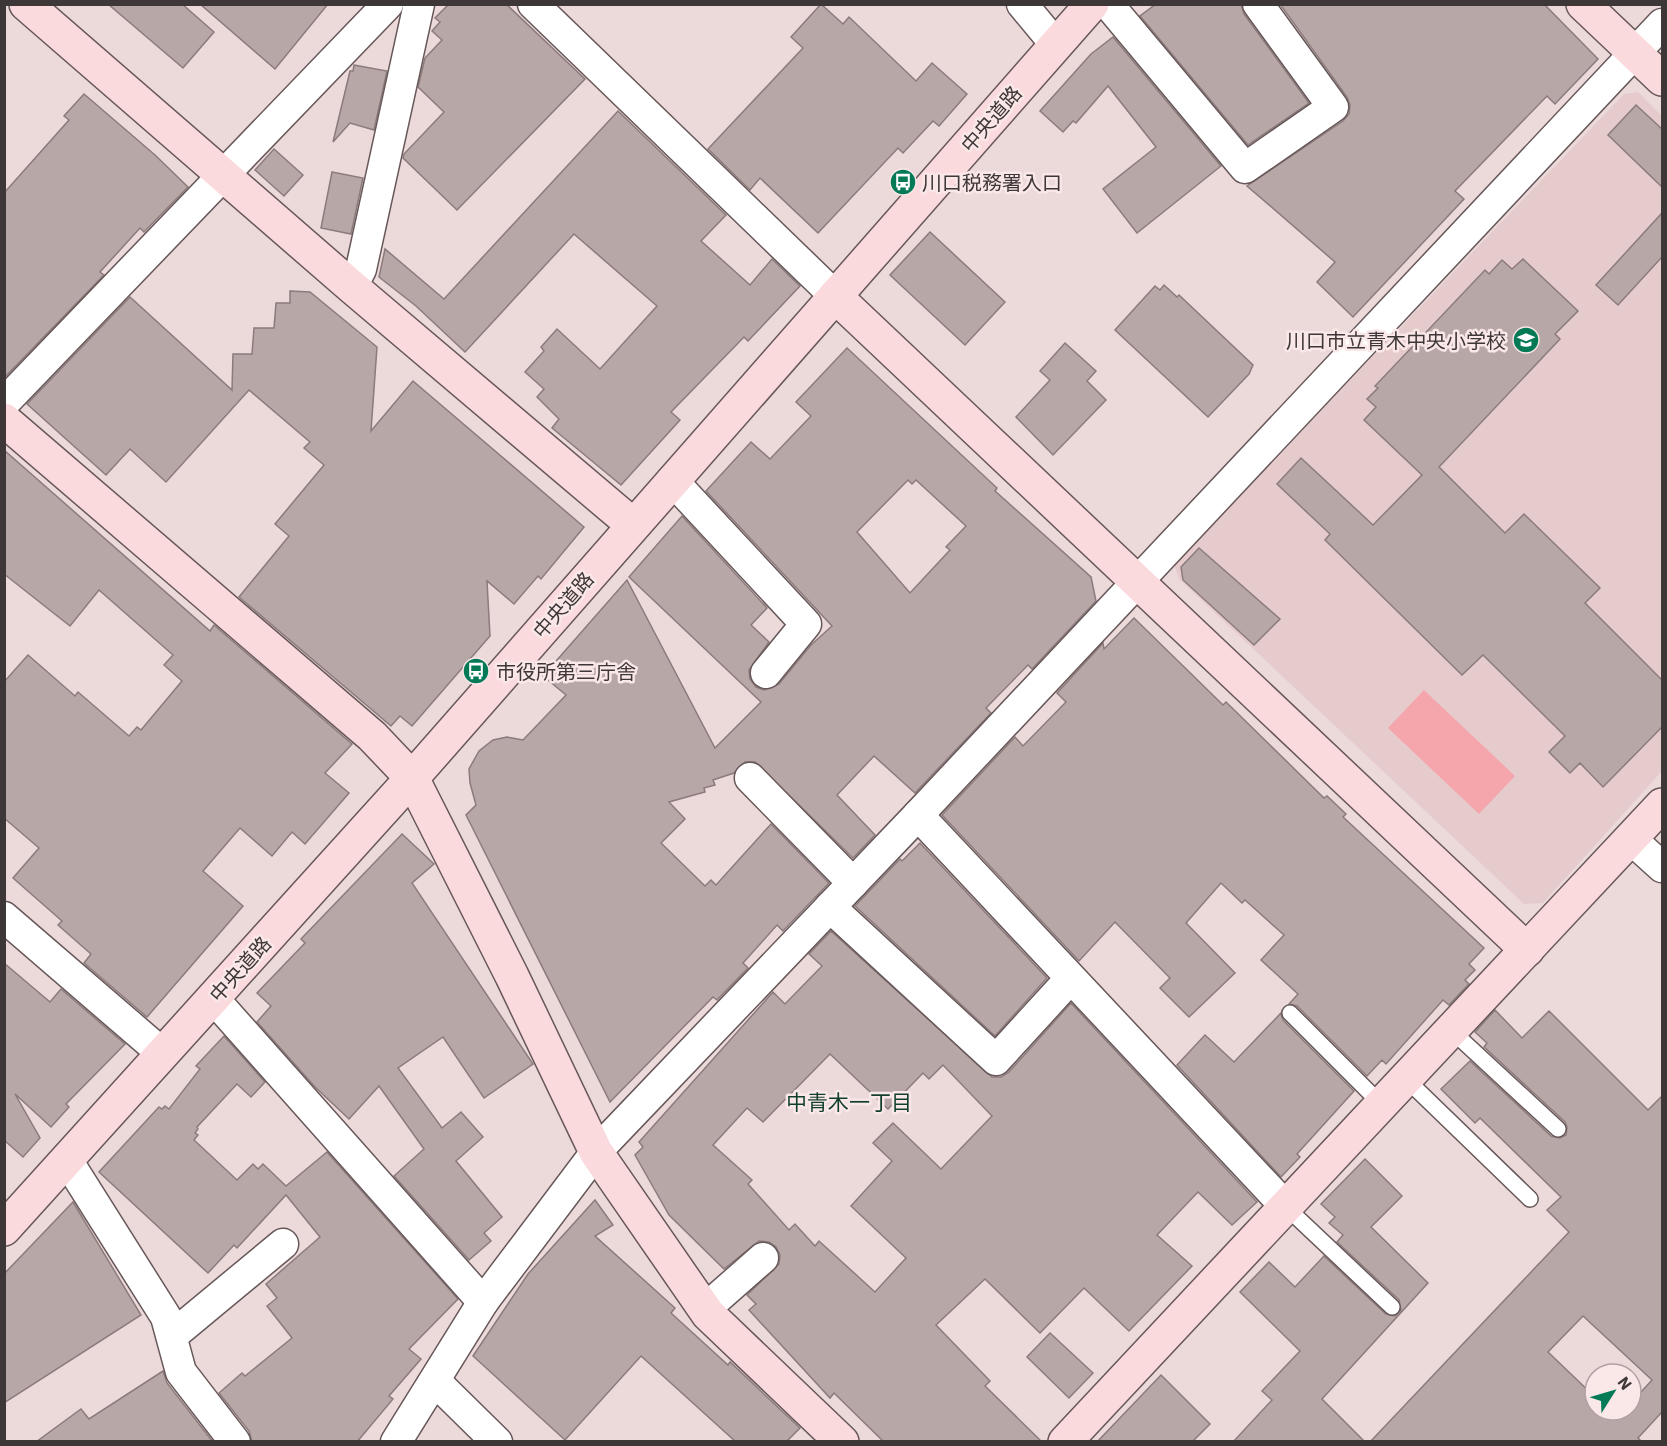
<svg xmlns="http://www.w3.org/2000/svg" width="1667" height="1446" font-family="'IBM Plex Sans','Noto Sans JP',sans-serif">
	<style>
		.built { fill: #e6cbcc }
		.water { fill: #f5a6ad }
		.building { fill: #b8a7a7; stroke: #8b7b7c; stroke-width: 1.5; fill-rule: evenodd }
		.lines { fill: none; stroke-linecap: round; stroke-linejoin: round }
		.lane-casing { stroke: #675758; stroke-width: 18 }
		.street-casing { stroke: #675758; stroke-width: 33 }
		.secondary-casing { stroke: #675758; stroke-width: 36 }
		.lane { stroke: #fff; stroke-width: 15 }
		.street { stroke: #fff; stroke-width: 30 }
		.secondary { stroke: #fbdadd; stroke-width: 33 }
		.labels { text-anchor: middle; dominant-baseline: central; stroke-width: 5; stroke-linejoin: round; paint-order: stroke }
		.street-label { font-size: 20px; fill: #3e3738; stroke: #fae7e8 }
		.poi-label { font-size: 20px; fill: #3e3738; stroke: #fae7e8; text-anchor: start }
		.neighbourhood-label { font-size: 21px; fill: #0f3e2c; stroke: #fae7e8 }
	</style>
	<rect width="100%" height="100%" fill="#ecdadb"/>
	<!-- built -->
	<polygon class="built" points="1638,92 1662,116 1662,771 1543,903 1524,904 1179,579 1174,564 1624,94"/>
	<!-- water -->
	<polygon class="water" points="1424,690 1515,776 1479,814 1388,728"/>
	<!-- building -->
	<g class="building">
		<polygon points="108,4 182,4 214,32 183,68"/>
		<polygon points="200,4 328,4 275,69"/>
		<polygon points="449,4 506,4 585,79 457,210 403,158 404,154 444,112 418,87 425,58 442,40 432,31 440,22 435,18"/>
		<polygon points="821,4 843,24 849,17 916,81 932,63 967,94 939,126 933,121 903,153 898,148 818,233 760,178 750,190 708,149 803,48 791,37"/>
		<polygon points="1156,4 1241,4 1244,14 1309,103 1248,145 1140,16"/>
		<polygon points="1280,4 1544,4 1598,59 1555,104 1547,96 1455,191 1464,199 1353,317 1317,282 1335,262 1247,186 1343,121 1349,114 1350,105 1347,97"/>
		<polygon points="1113,37 1221,166 1137,233 1103,189 1156,147 1108,86 1076,123 1073,121 1063,132 1040,111 1091,54"/>
		<polygon points="354,65 387,71 374,130 350,123 333,142 350,71 353,71"/>
		<polygon points="84,94 155,155 188,187 144,232 140,228 100,272 104,275 4,378 4,193 69,120 64,116"/>
		<polygon points="1636,105 1662,129 1662,187 1608,135"/>
		<polygon points="618,111 726,215 701,241 750,285 772,259 800,286 748,341 744,337 671,412 680,420 621,485 552,428 559,419 537,397 544,389 525,372 544,351 541,347 557,329 600,369 657,306 574,234 465,352 416,306 379,277 385,249 444,299"/>
		<polygon points="274,149 303,175 284,196 255,170"/>
		<polygon points="332,172 363,178 351,234 321,228"/>
		<polygon points="1662,213 1662,257 1618,305 1596,285"/>
		<polygon points="930,232 1005,302 965,345 890,275"/>
		<polygon points="1523,259 1578,311 1555,334 1560,339 1439,467 1505,533 1524,514 1600,588 1585,603 1662,680 1662,727 1603,787 1580,763 1570,773 1549,752 1565,736 1483,655 1462,675 1325,540 1330,534 1277,484 1301,458 1373,525 1422,475 1364,420 1376,407 1367,399 1378,388 1375,386 1485,270 1489,274 1502,260 1512,269"/>
		<polygon points="1164,285 1177,297 1179,295 1253,365 1249,374 1208,417 1115,330 1155,286 1160,290"/>
		<polygon points="290,291 310,292 377,347 371,431 413,381 584,527 541,579 538,576 514,604 487,581 490,636 412,726 400,716 391,726 239,597 289,536 275,524 324,465 304,448 310,442 249,390 166,482 130,449 106,475 27,404 130,297 232,390 233,354 252,354 254,328 274,328 276,303 290,303"/>
		<polygon points="1065,343 1096,371 1087,381 1106,400 1053,455 1016,417 1050,380 1040,371"/>
		<path d="M847,348l150,140 -2,3 96,86 5,24 -64,68 -4,-4 -42,43 5,5 -76,80 -41,-37 -37,39 38,40 -22,23 -98,-96h-10l-11,11 -21,7 2,5 -11,3 1,4 -36,10 16,17 -24,24 44,43 6,-6 5,5 55,-61 58,59 -46,48 -6,-6 -34,38 5,5 -31,32 -4,-3 -103,105 -144,-287 10,-10 -6,-22 -1,-14 10,-18 14,-11 14,-3 16,3 43,-45 -23,-19 84,-96 88,168 46,-46 -132,-125 53,-61 85,92 -16,17 18,17 -20,28 1,9 6,8 8,3 15,-6 32,-39 21,-19 -126,-135 45,-49 19,17 41,-43 -15,-14zM908,480l4,4 4,-4 50,46 -20,21 4,3 -40,43 -53,-61z"/>
		<polygon points="4,450 210,631 214,625 352,744 325,773 349,793 305,844 292,832 272,856 240,828 203,871 243,906 147,1017 84,963 91,954 58,925 62,921 13,878 39,848 4,818 4,682 28,655 75,696 78,692 129,736 137,727 141,730 182,681 164,665 173,655 99,590 70,626 4,574"/>
		<polygon points="1199,548 1280,619 1254,645 1183,580 1181,567"/>
		<polygon points="1134,618 1223,705 1226,702 1324,798 1327,796 1346,814 1343,817 1484,948 1469,964 1475,970 1465,980 1469,984 1449,1005 1443,1000 1386,1064 1382,1060 1367,1076 1297,1006 1289,1004 1298,994 1261,960 1284,935 1245,900 1242,903 1221,883 1186,923 1235,973 1189,1017 1160,988 1170,978 1115,922 1079,961 942,815 1015,737 1023,746 1066,702 1057,693 1103,643 1104,649"/>
		<polygon points="402,834 434,864 412,883 533,1064 484,1098 443,1037 398,1068 442,1128 461,1112 483,1137 456,1161 502,1217 484,1233 491,1241 469,1260 394,1176 424,1149 379,1086 349,1119 315,1087 257,1022 271,1006 257,993 305,943 301,939"/>
		<polygon points="920,843 1047,978 995,1036 855,906 900,859 902,861"/>
		<path d="M831,931l161,146h9l8,-5 62,-69 186,199 -25,23 -34,-33 -41,43 35,31 -63,65 -45,-43 -44,45 -55,-54 -49,46 54,56 -5,5 57,56h-158l-50,-49 -4,5 -81,-88 7,-6 -9,-9 32,-31 1,-9 -4,-8 -7,-5 -10,-1 -35,28 -55,-54 -34,-60 8,-8 -4,-5 134,-150 12,12 37,-38 -13,-12zM830,1054l58,55 35,-36 6,6 14,-14 49,51 -51,53 -48,-46 -20,20 19,18 -41,45 55,52 -31,34 -56,-51 -4,5 -20,-22 -6,6 -41,-46 4,-4 -39,-35 34,-37 16,14z"/>
		<polygon points="4,963 50,1002 61,989 125,1044 66,1104 69,1107 51,1127 15,1094 40,1138 23,1157 4,1140"/>
		<path d="M1495,1010l27,28 27,-27 99,99 14,-14v316l-24,26 4,4h-272l199,-210 -22,-22 14,-13 -81,-79 -5,5 -34,-34 29,-28 81,75 9,2 6,-3 1,-8 -2,-5 -81,-75 3,-4 -12,-11zM1583,1316l69,64 -21,23v7h-6l-8,8 -8,-8h-14v-13l-47,-45z"/>
		<polygon points="1281,1013 1283,1020 1354,1091 1297,1154 1300,1157 1281,1177 1177,1065 1205,1035 1234,1062"/>
		<polygon points="224,1036 265,1082 251,1097 237,1084 197,1127 198,1129 195,1133 198,1135 194,1140 237,1180 253,1164 258,1169 263,1164 286,1186 327,1152 458,1299 409,1349 421,1359 389,1396 393,1399 357,1442 252,1442 249,1431 219,1393 242,1373 245,1376 292,1338 267,1306 277,1298 266,1284 320,1237 286,1195 237,1248 234,1245 208,1273 99,1172 159,1107 162,1109 165,1106 169,1109 200,1069 196,1066"/>
		<polygon points="1365,1159 1402,1196 1371,1227 1428,1283 1322,1399 1365,1442 1233,1442 1272,1400 1262,1391 1300,1351 1240,1292 1269,1262 1295,1287 1324,1256 1386,1314 1395,1316 1401,1310 1399,1300 1337,1242 1343,1235 1329,1223 1335,1217 1321,1204"/>
		<polygon points="595,1200 613,1225 595,1236 675,1308 671,1313 728,1365 730,1362 800,1428 786,1442 736,1442 641,1356 565,1440 473,1356 528,1274"/>
		<polygon points="73,1202 141,1315 4,1403 4,1274"/>
		<polygon points="1050,1333 1093,1373 1069,1398 1027,1357"/>
		<polygon points="163,1371 167,1383 213,1442 36,1442 81,1409 89,1419"/>
		<polygon points="1161,1375 1210,1424 1192,1442 1097,1442"/>
	</g>
	<g class="lines">
		<defs>
			<g id="lane">
				<polyline points="1290,1013 1382,1105"/>
				<polyline points="1452,1031 1558,1129"/>
				<polyline points="1406,1079 1530,1199"/>
				<polyline points="1286,1207 1392,1307"/>
			</g>
			<g id="street">
				<polyline points="533,4 835,296"/>
				<polyline points="1022,4 1056,45"/>
				<polyline points="1108,4 1245,168 1333,107 1258,4"/>
				<polyline points="352,287 361,269 419,4"/>
				<polyline points="4,403 388,4"/>
				<polyline points="672,480 806,624 766,673"/>
				<polyline points="750,778 853,883"/>
				<polyline points="918,815 1286,1207"/>
				<polyline points="1631,839 1662,867"/>
				<polyline points="830,907 996,1060 1070,979"/>
				<polyline points="4,917 163,1054"/>
				<polyline points="213,998 483,1302"/>
				<polyline points="67,1160 166,1317 181,1372 235,1442"/>
				<polyline points="705,1309 763,1258"/>
				<polyline points="172,1336 283,1244"/>
				<polyline points="435,1381 497,1442"/>
				<polyline points="396,1442 483,1302 596,1152 918,815 1662,24"/>
			</g>
			<g id="secondary">
				<polyline points="26,4 352,287 633,525"/>
				<polyline points="1583,4 1662,79"/>
				<polyline points="835,296 1527,950"/>
				<polyline points="4,420 372,736 412,778 512,976 596,1152 708,1314 842,1442"/>
				<polyline points="4,1229 412,778 1092,4"/>
				<polyline points="1065,1442 1662,805"/>
			</g>
		</defs>
		<!-- lane casing -->
		<use href="#lane" class="lane-casing"/>
		<!-- street casing -->
		<use href="#street" class="street-casing"/>
		<!-- secondary casing -->
		<use href="#secondary" class="secondary-casing"/>
		<!-- lane -->
		<use href="#lane" class="lane"/>
		<!-- street -->
		<use href="#street" class="street"/>
		<!-- secondary -->
		<use href="#secondary" class="secondary"/>
	</g>
	<!-- icons -->
	<defs>
		<symbol id="bus-disc" viewBox="-11 -11 22 22"><circle r="9.5" fill="#047955" stroke="#fae7e8"/><path d="M-5-6H5V4H4V6H2V4H-2V6H-4V4H-5ZM-3.5-4V0h7V-4ZM-3.5 1.2v1.5H-2V1.2ZM2 1.2v1.5H3.5V1.2Z" fill="#fff"/></symbol>
		<symbol id="school-disc" viewBox="-11 -11 22 22"><circle r="9.5" fill="#047955" stroke="#fae7e8"/><path d="M0-5L7-2L0 1L-7-2ZM-4 1L0 2.5L4 1V4Q0 6-4 4Z" fill="#fff"/></symbol>
	</defs>
	<g fill-rule="evenodd">
		<use href="#bus-disc" x="888" y="167" width="30" height="30"/>
		<use href="#school-disc" x="1511" y="325" width="30" height="30"/>
		<use href="#bus-disc" x="461" y="656" width="30" height="30"/>
	</g>
	<g class="labels">
		<!-- street labels -->
		<g class="street-label">
			<text transform="translate(991 119) rotate(-49)">中央道路</text>
			<text transform="translate(563 605) rotate(-49)">中央道路</text>
			<text transform="translate(240 969) rotate(-48)">中央道路</text>
		</g>
		<!-- poi labels -->
		<g class="poi-label">
			<text x="922" y="182">川口税務署入口</text>
			<text x="1506" y="340" text-anchor="end">川口市立青木中央小学校</text>
			<text x="496" y="671">市役所第三庁舎</text>
		</g>
		<!-- neighbourhood labels -->
		<g class="neighbourhood-label">
			<text x="849" y="1102">中青木一丁目</text>
		</g>
	</g>
	<!-- border -->
	<rect width="1667" height="1446" fill="none" stroke="#3e3738" stroke-width="12"/>
	<!-- north arrow -->
	<g transform="translate(1613 1392) rotate(53)"><circle r="28" fill="#fae7e8" stroke="#afa1a2" stroke-width="1.5"/>
	<path d="M0-4.5L10 22L0 15L-10 22Z" fill="#047955"/>
	<text y="-9" font-size="16" font-weight="bold" text-anchor="middle" fill="#3e3738">N</text>
	</g>
</svg>
